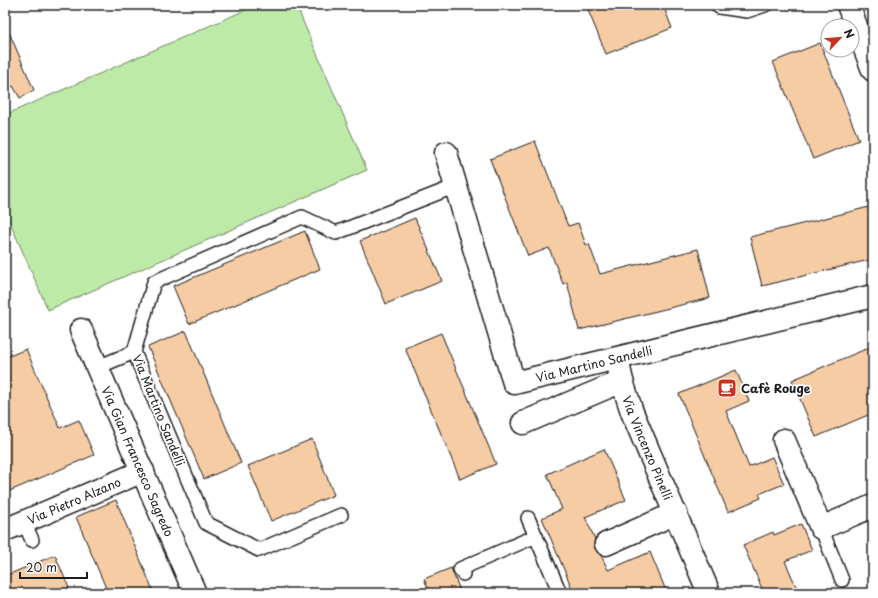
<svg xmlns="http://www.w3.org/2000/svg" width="878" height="598" font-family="'Playpen Sans',sans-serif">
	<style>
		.green { fill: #beeaa7; stroke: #6d8362 }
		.building { fill: #f6cca5; stroke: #1c1c1c }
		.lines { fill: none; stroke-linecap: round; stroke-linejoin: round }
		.lane-casing { stroke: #1c1c1c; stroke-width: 16 }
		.street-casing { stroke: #1c1c1c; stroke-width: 25 }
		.lane { stroke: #fff; stroke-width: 13 }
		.street { stroke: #fff; stroke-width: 22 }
		.labels { text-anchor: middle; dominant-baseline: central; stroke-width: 3.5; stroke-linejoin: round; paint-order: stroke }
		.street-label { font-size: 12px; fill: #1c1c1c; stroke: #fff }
		.poi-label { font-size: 12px; font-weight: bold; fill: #1c1c1c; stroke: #fff; text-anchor: start }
	</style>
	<rect width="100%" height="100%" fill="#fff"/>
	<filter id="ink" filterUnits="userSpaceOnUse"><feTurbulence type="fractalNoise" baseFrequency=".025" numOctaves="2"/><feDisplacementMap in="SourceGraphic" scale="8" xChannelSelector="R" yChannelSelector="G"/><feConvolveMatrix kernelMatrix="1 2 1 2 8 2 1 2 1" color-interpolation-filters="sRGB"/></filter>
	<g filter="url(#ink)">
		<!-- green -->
		<polygon class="green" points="257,5 296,5 367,170 48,310 5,211 5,115"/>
		<!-- building -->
		<g class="building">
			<polygon points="586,5 663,5 672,28 606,54"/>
			<polygon points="5,23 34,90 20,98 13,86 5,90"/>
			<polygon points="820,43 859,140 813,159 773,62"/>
			<polygon points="535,141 568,226 578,223 586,245 589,244 600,274 698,249 710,298 579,330 567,282 563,284 549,248 528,256 490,159"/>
			<polygon points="873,206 873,259 762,286 750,237"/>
			<polygon points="415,218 442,281 386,304 360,241"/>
			<polygon points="305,231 320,269 189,324 173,286"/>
			<polygon points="186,331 241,463 204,479 148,347"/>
			<polygon points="441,333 496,464 460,479 405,348"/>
			<polygon points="873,346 873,413 816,437 792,380"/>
			<polygon points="26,349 60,428 79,420 94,455 5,493 5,358"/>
			<polygon points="736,370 749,401 726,411 749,467 772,457 784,484 759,494 761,498 728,512 679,394"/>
			<polygon points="312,439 334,495 271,521 248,466"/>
			<polygon points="604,449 626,500 585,517 595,539 594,543 595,549 601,555 608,570 650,552 667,593 574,593 542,518 562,509 547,474"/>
			<polygon points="116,500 154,593 108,593 76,517"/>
			<polygon points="801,524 812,550 785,561 799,593 764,593 743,545 773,532 774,535"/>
			<polygon points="55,555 69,588 56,593 5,593 5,576"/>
			<polygon points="451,568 461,593 430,593 424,579"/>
		</g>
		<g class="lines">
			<defs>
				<g id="lane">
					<polyline points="718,5 719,7 747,11 765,5"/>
					<polyline points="98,367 134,352"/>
					<polyline points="341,515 259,550 206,523 134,352 154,282 302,217 336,233 456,186"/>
					<polyline points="528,518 560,593"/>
					<polyline points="24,522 32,540"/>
					<polyline points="821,528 842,580"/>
					<polyline points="463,574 460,569 536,536"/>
				</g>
				<g id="street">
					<polyline points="848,5 873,70"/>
					<path id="s1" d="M446,153l68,230 359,-87"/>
					<path id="s2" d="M81,330l114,263"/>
					<path id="s3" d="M617,359l5,22 10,31 77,181"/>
					<polyline points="523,423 622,381"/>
					<polyline points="784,440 821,528 873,506"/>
					<path id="s4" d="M5,530l138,-59"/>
					<polyline points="606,544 676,513"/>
				</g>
			</defs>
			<!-- lane casing -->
			<use href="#lane" class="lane-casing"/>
			<!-- street casing -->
			<use href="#street" class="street-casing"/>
			<!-- lane -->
			<use href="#lane" class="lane"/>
			<!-- street -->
			<use href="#street" class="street"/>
		</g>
	</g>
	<!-- icons -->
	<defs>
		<symbol id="cafe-square" viewBox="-11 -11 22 22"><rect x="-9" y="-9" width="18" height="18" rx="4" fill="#c8321e" stroke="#fff"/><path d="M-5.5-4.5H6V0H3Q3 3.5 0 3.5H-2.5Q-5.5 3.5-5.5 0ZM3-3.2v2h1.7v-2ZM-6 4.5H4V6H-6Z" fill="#fff"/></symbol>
	</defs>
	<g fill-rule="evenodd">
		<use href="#cafe-square" x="716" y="377" width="22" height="22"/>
	</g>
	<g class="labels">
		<!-- street labels -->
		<g class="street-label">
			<text stroke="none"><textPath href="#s1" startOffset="322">Via Martino Sandelli</textPath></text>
			<text transform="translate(159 410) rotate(68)">Via Martino Sandelli</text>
			<text stroke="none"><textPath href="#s3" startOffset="94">Via Vincenzo Pinelli</textPath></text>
			<text stroke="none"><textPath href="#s2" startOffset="143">Via Gian Francesco Sagredo</textPath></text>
			<text stroke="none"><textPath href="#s4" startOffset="75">Via Pietro Alzano</textPath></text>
		</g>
		<!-- poi labels -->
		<g class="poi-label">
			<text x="741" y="388">Cafè Rouge</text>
		</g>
	</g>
	<!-- margin -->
	<rect width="878" height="598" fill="none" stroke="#fff" stroke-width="20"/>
	<rect x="10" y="10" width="858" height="578" fill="none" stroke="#1c1c1c" stroke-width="1.5" filter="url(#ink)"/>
	<!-- north arrow -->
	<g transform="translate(840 38) rotate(64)"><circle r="19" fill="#ffffff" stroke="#a4a4a4"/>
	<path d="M0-3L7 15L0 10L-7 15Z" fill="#c8321e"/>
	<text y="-6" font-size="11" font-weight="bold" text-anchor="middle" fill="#1c1c1c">N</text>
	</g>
	<!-- scale -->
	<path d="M20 572v6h67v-6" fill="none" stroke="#1c1c1c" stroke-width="2"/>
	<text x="26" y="572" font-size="12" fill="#1c1c1c" stroke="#ffffff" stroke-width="3" paint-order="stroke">20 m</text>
</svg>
